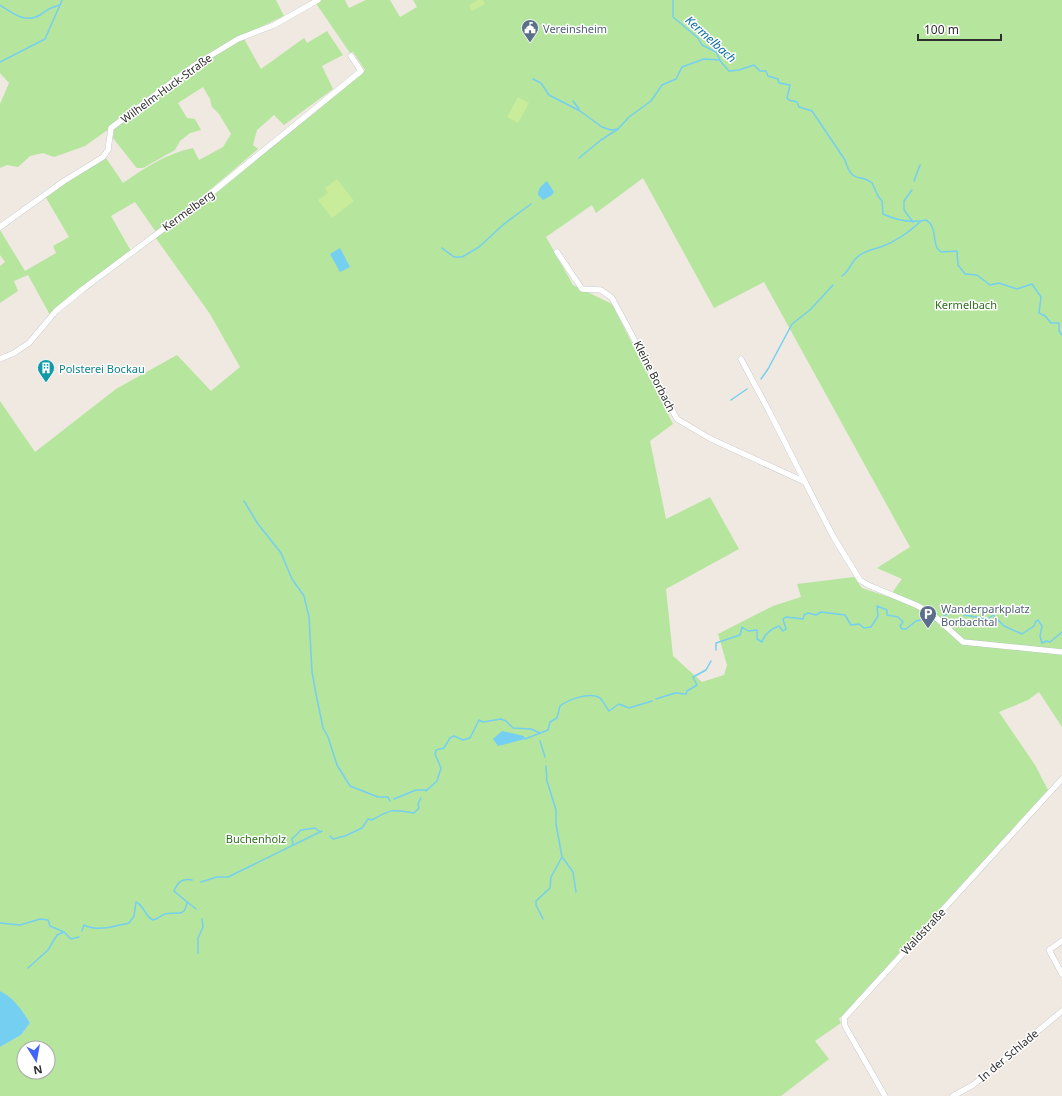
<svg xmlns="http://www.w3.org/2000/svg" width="1062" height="1096" font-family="'Noto Sans',sans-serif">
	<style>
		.green { fill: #b6e59e; fill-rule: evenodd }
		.pitch { fill: #c9ec9a }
		.water { fill: #75cff0 }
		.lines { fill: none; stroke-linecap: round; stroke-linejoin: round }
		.stream { stroke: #75cff0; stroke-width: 1.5 }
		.street-casing { stroke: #b4b7c1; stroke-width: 6 }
		.street { stroke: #fff; stroke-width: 5.5 }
		.labels { text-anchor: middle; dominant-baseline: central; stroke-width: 3; stroke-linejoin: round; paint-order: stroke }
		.service-label { font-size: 11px; fill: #4e5e75; stroke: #fff; text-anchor: start }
		.street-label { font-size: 11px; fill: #2e2e2e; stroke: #fff }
		.park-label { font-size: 11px; fill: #2c6e1b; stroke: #fff }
		.culture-label { font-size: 11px; fill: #0d838f; stroke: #fff; text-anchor: start }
		.water-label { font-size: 12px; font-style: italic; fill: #0d6fa3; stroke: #fff }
	</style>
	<rect width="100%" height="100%" fill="#efe9e1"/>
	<!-- green -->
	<g class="green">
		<polygon points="0,0 276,0 284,16 237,38 85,146 54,157 43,153 30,156 18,167 7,165 0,168 0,104 9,83 0,73"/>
		<path d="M319,0h26l4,8 17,-8h24l10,17 17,-10 -4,-7h649v727l-23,-35 -11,8 -29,12 36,53 13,25 -209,229 2,4 -26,18 14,18 -48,37h-781v-49l21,-12 9,-12c-8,-13 -16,-24 -30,-32v-590l35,51 81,-63 61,-34 34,36 29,-24 -30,-53 -55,-77 53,-40 157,-127 -12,-18 -3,1 -35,-51zM643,178l71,130 50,-26 146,265 -33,21 25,11 -13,18 -27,-9 -8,-11 -57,7 4,13 -28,9 -55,28 9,31 -3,10 -22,7 -29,-26 -7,-67 73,-40 -29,-52 -44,22 -16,-78 23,-17 -61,-120 -39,-19 -27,-48 46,-32 4,8zM24,1048h24v24h-24z"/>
		<path d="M327,31l16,24 -21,11 11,23 -49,36 -10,-10 -17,15 -4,15 5,4 -66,56 -36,27 -21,-30 -24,14 20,35 -81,64 -22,-40 -14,6 4,10 -18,12v-37l5,-4 -5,-7v-25l25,41 31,-18 -3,-7 16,-9 -24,-41 61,-38 17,25c21,-15 45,-30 70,-35l6,12 24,-13 8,-13 -12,-20 -7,-7 -2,-8 -7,-12 -25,16 9,15 8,1 6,11 -11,3 -10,8 -5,9 -32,18h-6l-2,-2 -22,-28 1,-9 62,-49 62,-40 6,-1 17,30 43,-31 3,5z"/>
	</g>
	<!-- pitch -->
	<g class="pitch">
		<polygon points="478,0 483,0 485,4 472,11 469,5"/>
		<polygon points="518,97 529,103 518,123 507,117"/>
		<polygon points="337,179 354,201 332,218 318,200 328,193 325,188"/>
	</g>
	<!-- water -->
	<g class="water">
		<path d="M547,181l7,11 -2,3 -9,5 -5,-5c0,-7 4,-10 9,-14z"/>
		<polygon points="340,248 350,267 340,272 330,254"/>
		<polygon points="502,731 524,736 525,739 498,746 493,739"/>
		<path d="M0,991c14,7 22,19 30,32l-9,12 -21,12z"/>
	</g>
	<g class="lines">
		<!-- stream -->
		<g class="stream">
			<path d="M673,0v17l25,21 4,7 14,7 5,10 8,9 10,-1 15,-5 6,6h6l2,5 10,3 1,4 11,2 -3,13 2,2 8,2 2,5 13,4 33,49c7,25 16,13 27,23l6,13 4,5 1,13c13,6 29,9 43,6 10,6 7,18 11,28l4,4 16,-1 1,14 7,9 12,1 13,10 9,-2 18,6 15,-5 9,13 -2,16 6,3 6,7h8v8l3,4"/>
			<path d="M0,5c12,8 26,19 40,10 9,-6 9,-7 20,-10l2,-5"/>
			<polyline points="0,62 45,39 60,5"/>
			<polyline points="533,79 541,83 549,95 580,111 602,127 611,130 618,129"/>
			<polyline points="573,101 579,109"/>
			<polyline points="579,158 601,140 618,129 629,117 651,101 662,85 676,79 682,67 704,59 720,60"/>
			<polyline points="914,181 920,165"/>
			<polyline points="912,190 904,201 904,210 913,222"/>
			<polyline points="442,248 454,257 462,257 479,247 504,224 531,204"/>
			<path d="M842,276c9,-6 9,-16 18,-21 7,-5 16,-6 23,-9 14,-5 26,-14 37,-24"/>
			<polyline points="761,379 768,369 792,324 810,310 833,285"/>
			<polyline points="731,400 747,389"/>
			<polyline points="244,501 258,524 281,553 292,579 304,596 309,617 312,672 316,694 323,728 328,737 337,765 350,786 378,797 388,797 390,801"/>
			<polyline points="964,615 988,619 993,615 1004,626 1022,634 1034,626 1036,621 1038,620 1042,626 1040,636 1042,643 1047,641 1050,642 1062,632"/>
			<polyline points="943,617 949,612"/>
			<path d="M716,650v-7l24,-8 2,-8 6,4 9,-1v9l5,3c2,-7 9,-13 17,-16l4,5 3,-2 -3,-10 3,-2 17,2 1,-4 4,-2 8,2 5,-3 24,3 6,10 8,-1 5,4 7,-1 7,-11 -1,-10 10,4v5l11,2 5,5 -3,4 2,3h4l10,-8 14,-3 6,3"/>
			<polyline points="656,699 675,693 686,694 687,691 697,685 693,677 706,670 711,661"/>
			<path d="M525,739l23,-9 2,-8 7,-4 3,-12c8,-6 30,-15 40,-8 3,3 6,9 9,13l10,-7 10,4 23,-7"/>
			<polyline points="540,741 545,757"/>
			<polyline points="426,791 437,781 441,768 435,754 436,750 444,748 450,738 454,736 463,740 470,738 479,720 483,722 501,719 506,721 513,728 531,729 540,733"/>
			<polyline points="394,799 416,790 427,790"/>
			<path d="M330,836l3,3 12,-3 17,-8 6,-9 4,1c19,-11 19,-11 42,-7l5,-5 -1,-4 3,-6"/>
			<polyline points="293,844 292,839 301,830 315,828 319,831"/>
			<polyline points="563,858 573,872 576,892"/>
			<polyline points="201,882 217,877 228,877 322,831"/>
			<polyline points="187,902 196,909"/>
			<polyline points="543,919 536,905 536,901 550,888 551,877 562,857 556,824 556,810 547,781 546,766"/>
			<polyline points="0,923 20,925 40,919 48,920 50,926 64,932"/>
			<path d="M82,931l2,-6c14,7 31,1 45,-2l5,-7 2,-14c8,3 9,15 17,18 5,-1 7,-4 12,-6 10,-3 20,5 22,-12l-13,-11c4,-9 8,-13 18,-11"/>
			<polyline points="198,953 198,938 203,927 202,919"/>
			<polyline points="28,968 48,950 57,935 64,932 71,939 79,937"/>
		</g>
		<defs>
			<g id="street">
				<polyline points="0,227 64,181 103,157 108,150 111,128 195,65 238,39 274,25 318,0"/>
				<polyline points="557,252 582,289 601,290 612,298 677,419 711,439 805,482 834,538 860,580 868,585 916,605 931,613 963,642 1062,652"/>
				<polyline points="0,359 14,353 29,343 56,311 83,289 209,195 361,71 351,56"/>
				<polyline points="741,359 769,411 805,482"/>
				<polyline points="1062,941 1049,950 1062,974"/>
				<polyline points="885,1096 845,1026 844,1018 1062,779"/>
				<polyline points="953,1096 973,1085 1062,1011"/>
			</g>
		</defs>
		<!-- street casing -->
		<use href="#street" class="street-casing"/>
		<!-- street -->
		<use href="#street" class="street"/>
	</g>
	<!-- icons -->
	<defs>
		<symbol id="civic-pin" viewBox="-11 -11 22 30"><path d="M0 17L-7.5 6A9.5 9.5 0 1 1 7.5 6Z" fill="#5c6f8a" stroke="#fff"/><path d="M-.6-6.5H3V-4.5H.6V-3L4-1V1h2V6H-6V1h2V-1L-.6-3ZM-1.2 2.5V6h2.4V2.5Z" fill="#fff"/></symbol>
		<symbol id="building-pin" viewBox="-11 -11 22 30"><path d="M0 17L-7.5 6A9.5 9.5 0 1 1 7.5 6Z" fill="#0f9aa8" stroke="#fff"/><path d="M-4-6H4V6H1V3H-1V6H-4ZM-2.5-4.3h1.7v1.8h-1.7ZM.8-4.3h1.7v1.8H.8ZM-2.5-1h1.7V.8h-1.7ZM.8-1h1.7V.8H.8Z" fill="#fff"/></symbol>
		<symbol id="parking-pin" viewBox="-11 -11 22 30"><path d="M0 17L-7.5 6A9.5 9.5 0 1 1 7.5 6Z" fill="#5c6f8a" stroke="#fff"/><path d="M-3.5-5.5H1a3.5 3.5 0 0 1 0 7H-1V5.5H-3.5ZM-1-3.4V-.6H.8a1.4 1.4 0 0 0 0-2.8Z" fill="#fff"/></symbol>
	</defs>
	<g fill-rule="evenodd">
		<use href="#civic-pin" x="520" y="18" width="20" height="27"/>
		<use href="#building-pin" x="36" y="358" width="20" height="27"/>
		<use href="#parking-pin" x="918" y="604" width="20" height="27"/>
	</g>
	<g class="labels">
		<!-- service labels -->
		<g class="service-label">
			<text x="543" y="28">Vereinsheim</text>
			<text x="941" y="608">Wanderparkplatz<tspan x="941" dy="13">Borbachtal</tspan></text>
		</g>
		<!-- street labels -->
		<g class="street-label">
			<text transform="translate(166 88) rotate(-36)">Wilhelm-Huck-Straße</text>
			<text transform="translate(188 210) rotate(-36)">Kermelberg</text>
			<text transform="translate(655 376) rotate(63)">Kleine Borbach</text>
			<text transform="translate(923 931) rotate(-47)">Waldstraße</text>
			<text transform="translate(1008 1055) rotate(-40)">In der Schlade</text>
		</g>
		<!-- park labels -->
		<g class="park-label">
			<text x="966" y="304">Kermelbach</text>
			<text x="256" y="838">Buchenholz</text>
		</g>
		<!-- culture labels -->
		<g class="culture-label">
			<text x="59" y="368">Polsterei Bockau</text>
		</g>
		<!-- water labels -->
		<g class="water-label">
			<text transform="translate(711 39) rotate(42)">Kermelbach</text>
		</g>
	</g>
	<!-- north arrow -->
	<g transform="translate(36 1060) rotate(169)"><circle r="19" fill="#ffffff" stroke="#ababab"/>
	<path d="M0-3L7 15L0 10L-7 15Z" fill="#4264fb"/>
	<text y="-6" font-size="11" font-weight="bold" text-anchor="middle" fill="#2e2e2e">N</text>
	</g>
	<!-- scale -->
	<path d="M918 34v6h83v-6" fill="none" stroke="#2e2e2e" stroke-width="2"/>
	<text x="924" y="34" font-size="12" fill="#2e2e2e" stroke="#ffffff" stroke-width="3" paint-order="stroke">100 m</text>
</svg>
